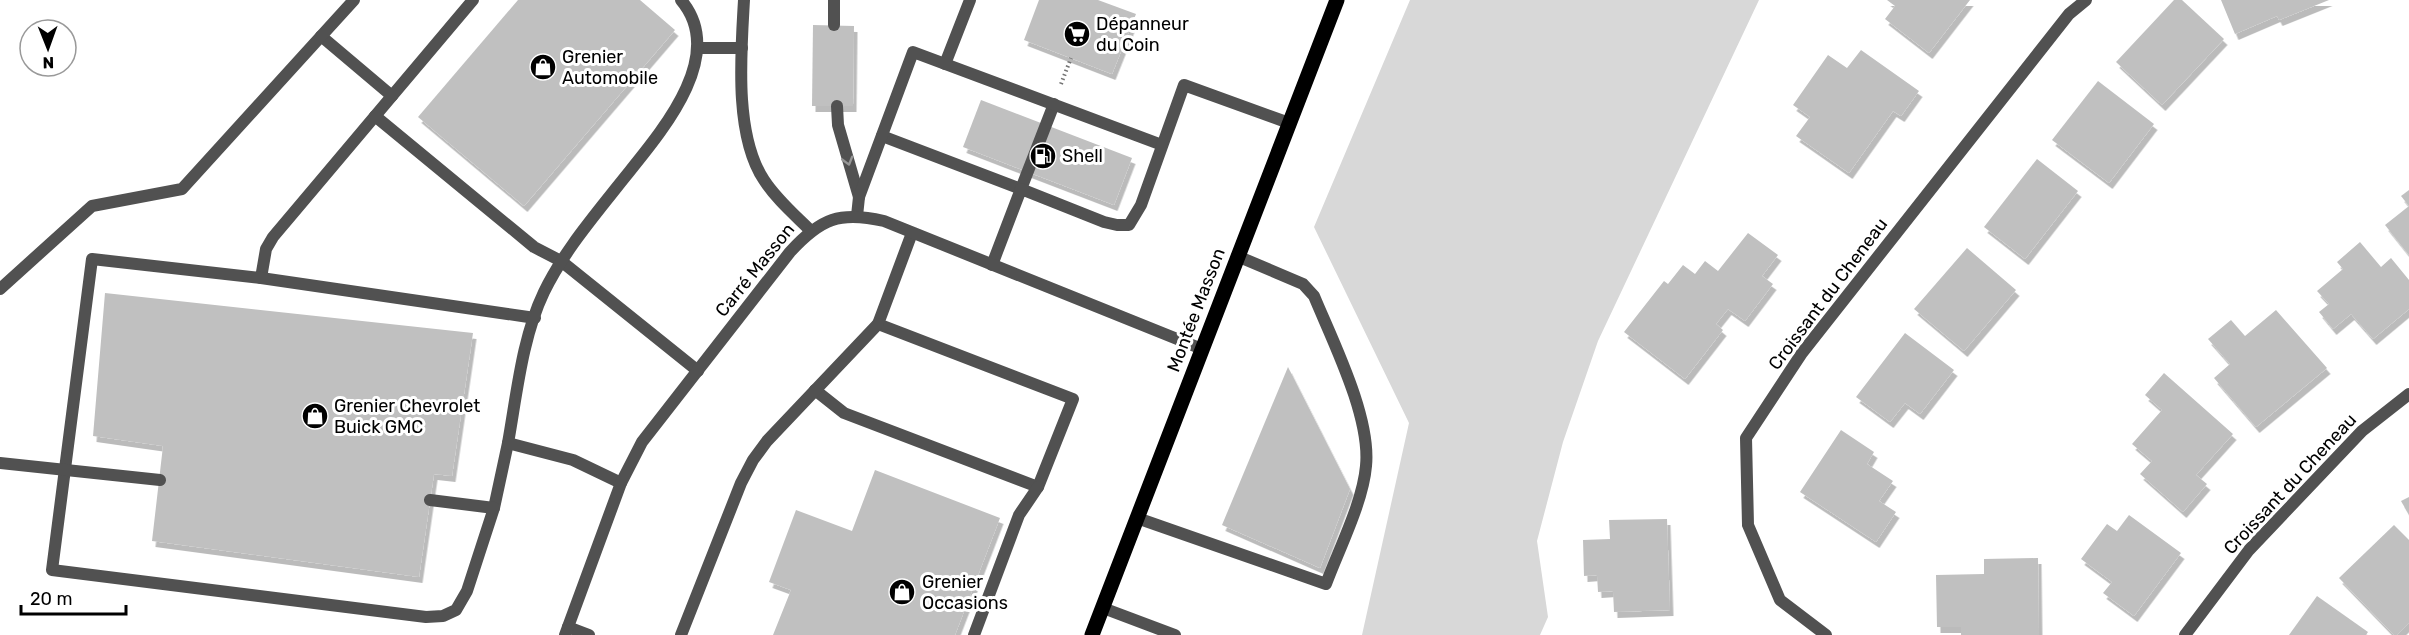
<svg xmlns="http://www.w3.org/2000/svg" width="2409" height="635" font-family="Rubik,sans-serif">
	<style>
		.green { fill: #d8d8d8 }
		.building { fill: #c0c0c0; filter: url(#shadow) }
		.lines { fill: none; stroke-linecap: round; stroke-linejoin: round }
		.path { stroke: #737373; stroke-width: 4; stroke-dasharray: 1.5 3; stroke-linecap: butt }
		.lane { stroke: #515151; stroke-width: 12 }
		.street { stroke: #515151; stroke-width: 12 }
		.primary { stroke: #000; stroke-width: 15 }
		.oneway { stroke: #979797 }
		.labels { text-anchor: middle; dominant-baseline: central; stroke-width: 6; stroke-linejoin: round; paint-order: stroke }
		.poi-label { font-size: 18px; fill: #000; stroke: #fff; text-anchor: start }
		.street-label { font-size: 18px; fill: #000; stroke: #fff }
	</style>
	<defs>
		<filter id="shadow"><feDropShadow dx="3.5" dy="6" stdDeviation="0" flood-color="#0004"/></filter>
	</defs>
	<rect width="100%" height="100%" fill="#fff"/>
	<!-- green -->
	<polygon class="green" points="1410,0 1759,0 1598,341 1563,442 1537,541 1548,617 1540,635 1362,635 1409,423 1314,227"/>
	<!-- building -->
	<g class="building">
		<polygon points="518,0 640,0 675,30 524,206 418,117"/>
		<polygon points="1039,0 1098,0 1136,14 1112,74 1024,40"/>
		<polygon points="1887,0 1970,0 1929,53 1885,19 1895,6"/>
		<polygon points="2174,0 2182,0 2224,39 2162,105 2116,62"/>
		<polygon points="2221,0 2329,0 2279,20 2277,16 2235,34"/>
		<polygon points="813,25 854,26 853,106 812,106"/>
		<polygon points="1861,50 1919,91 1901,116 1893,111 1849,173 1796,136 1810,117 1793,105 1828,55 1847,68"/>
		<polygon points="2098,81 2154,124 2109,183 2052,140"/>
		<polygon points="981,100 1132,158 1114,205 963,147"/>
		<polygon points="2037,159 2078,191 2025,259 1984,227"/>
		<polygon points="2409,190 2409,206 2401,196"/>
		<polygon points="2409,206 2409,255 2385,225"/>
		<polygon points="1748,233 1778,255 1762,276 1773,284 1745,321 1728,309 1716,324 1723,330 1685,379 1624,332 1664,281 1668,284 1683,265 1695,274 1705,261 1718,271"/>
		<polygon points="2360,242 2381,267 2391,258 2409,280 2409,309 2373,339 2351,314 2333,329 2319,312 2329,304 2317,291 2343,269 2337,262"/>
		<polygon points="1967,248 2016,290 1964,351 1914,309"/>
		<polygon points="105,293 473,333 452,476 434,474 419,577 152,541 163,446 93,436"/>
		<polygon points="2276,310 2327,368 2256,427 2214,378 2230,364 2208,339 2231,320 2245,336"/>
		<polygon points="1905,333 1954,370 1920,414 1905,403 1890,422 1856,397"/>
		<polygon points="1288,367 1350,489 1320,568 1222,525"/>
		<polygon points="2164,373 2233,434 2196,475 2207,484 2183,512 2140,474 2152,461 2132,444 2162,410 2145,395"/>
		<polygon points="1841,430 1874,452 1867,464 1893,481 1879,501 1896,512 1876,542 1800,492"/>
		<polygon points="875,470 1000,518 955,635 773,635 791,590 769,582 796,510 852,531"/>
		<polygon points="2409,497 2409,515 2401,501"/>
		<polygon points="2129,515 2181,553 2134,616 2103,593 2112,582 2081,559 2107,524 2117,531"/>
		<polygon points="1667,519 1670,610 1614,612 1613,591 1598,592 1597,575 1584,576 1583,540 1610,539 1609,520"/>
		<polygon points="2394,525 2409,540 2409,623 2397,635 2394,635 2339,578"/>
		<polygon points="2038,558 2039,635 1961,635 1961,627 1937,627 1936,575 1984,574 1984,559"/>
		<polygon points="2317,596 2368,632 2366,635 2289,635"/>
	</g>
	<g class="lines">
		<!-- path -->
		<polyline class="path" points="1061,84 1071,58"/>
		<!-- lane -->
		<g class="lane">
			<path d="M744,0c-3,53 -10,135 20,180 13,20 31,35 47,51"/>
			<polyline points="834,0 834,25"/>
			<polyline points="321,36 392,96"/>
			<polyline points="697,48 742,48"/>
			<polyline points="945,64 970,0"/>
			<polyline points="837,106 838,125 859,197"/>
			<polyline points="375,116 534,247 561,261 698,371"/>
			<polyline points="882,136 1021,189 1054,104"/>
			<polyline points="857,216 859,197 913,52 1162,145"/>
			<polyline points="992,265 1021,189 1104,222 1117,225 1129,225 1141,205 1184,85 1289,123"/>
			<polyline points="261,278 266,249 273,237 473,0"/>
			<polyline points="0,289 92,206 182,189 354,0"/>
			<polyline points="815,390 844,413 1038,487 1073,399 878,324 912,233"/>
			<polyline points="508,443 494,508 467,591 456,610 443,616 426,617 52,570 92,259 261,278 535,318"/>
			<polyline points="0,463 160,480"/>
			<path d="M621,483l-48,-23 -65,-17c9,-50 14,-105 36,-151 19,-39 47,-72 73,-105 36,-46 114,-128 64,-187"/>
			<polyline points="430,500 494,508"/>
			<path d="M1137,518l189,66c13,-35 37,-82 40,-118 5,-49 -33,-124 -52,-170l-11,-12 -66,-28"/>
			<polyline points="1103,608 1175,635"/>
			<polyline points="568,627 589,635"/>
			<polyline points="681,635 741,483 753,460 767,441 878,324"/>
			<polyline points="974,635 1019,515 1038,487"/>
		</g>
		<!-- street -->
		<g class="street">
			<path d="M565,635l56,-152 21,-41 148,-190c31,-34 50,-41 94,-31l318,128"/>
			<polyline points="1826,635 1780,600 1748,525 1746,438 1802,353 2069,14 2086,0"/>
			<polyline points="2185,635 2249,550 2362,431 2409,394"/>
		</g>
		<!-- primary -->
		<polyline class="primary" points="1092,635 1337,0"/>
	</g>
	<!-- one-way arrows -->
	<defs><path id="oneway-chevron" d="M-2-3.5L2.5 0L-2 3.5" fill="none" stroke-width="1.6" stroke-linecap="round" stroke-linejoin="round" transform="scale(1.5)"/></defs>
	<use class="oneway" href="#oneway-chevron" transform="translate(848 161) rotate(74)"/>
	<!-- icons -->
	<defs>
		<symbol id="supermarket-disc" viewBox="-11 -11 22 22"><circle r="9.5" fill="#000" stroke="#fff"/><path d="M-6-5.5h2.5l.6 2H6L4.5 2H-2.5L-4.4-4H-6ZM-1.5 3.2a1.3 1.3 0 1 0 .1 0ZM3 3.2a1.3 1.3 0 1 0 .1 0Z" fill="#fff"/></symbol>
		<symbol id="shop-disc" viewBox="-11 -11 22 22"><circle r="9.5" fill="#000" stroke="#fff"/><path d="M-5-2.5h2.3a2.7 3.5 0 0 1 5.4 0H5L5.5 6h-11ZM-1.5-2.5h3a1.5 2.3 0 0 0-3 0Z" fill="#fff"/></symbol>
		<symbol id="fuel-disc" viewBox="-11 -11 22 22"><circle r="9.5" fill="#000" stroke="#fff"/><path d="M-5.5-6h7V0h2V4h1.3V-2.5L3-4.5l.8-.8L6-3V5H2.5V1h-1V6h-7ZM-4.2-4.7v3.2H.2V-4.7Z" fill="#fff"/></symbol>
	</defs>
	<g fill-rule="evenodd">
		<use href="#supermarket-disc" x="1062" y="19" width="30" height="30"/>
		<use href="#shop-disc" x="528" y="52" width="30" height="30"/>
		<use href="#fuel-disc" x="1028" y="141" width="30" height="30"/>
		<use href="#shop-disc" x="300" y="401" width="30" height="30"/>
		<use href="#shop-disc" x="887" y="577" width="30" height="30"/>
	</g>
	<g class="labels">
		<!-- poi labels -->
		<g class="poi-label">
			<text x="1096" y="24">Dépanneur<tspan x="1096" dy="21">du Coin</tspan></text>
			<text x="562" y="57">Grenier<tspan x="562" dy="21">Automobile</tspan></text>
			<text x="1062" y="156">Shell</text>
			<text x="334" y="406">Grenier Chevrolet<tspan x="334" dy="21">Buick GMC</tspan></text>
			<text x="922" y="582">Grenier<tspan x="922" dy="21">Occasions</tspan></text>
		</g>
		<!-- street labels -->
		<g class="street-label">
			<text transform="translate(755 270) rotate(-51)">Carré Masson</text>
			<text transform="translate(1828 294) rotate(-53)">Croissant du Cheneau</text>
			<text transform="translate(1196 310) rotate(-69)">Montée Masson</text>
			<text transform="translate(2290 484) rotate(-47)">Croissant du Cheneau</text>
		</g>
	</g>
	<!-- north arrow -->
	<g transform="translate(48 48) rotate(179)"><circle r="28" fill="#ffffff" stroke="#999999" stroke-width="1.5"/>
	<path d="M0-4.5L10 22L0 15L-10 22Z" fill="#000000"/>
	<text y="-9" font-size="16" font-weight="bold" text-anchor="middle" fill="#000000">N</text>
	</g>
	<!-- scale -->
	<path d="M21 605v9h105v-9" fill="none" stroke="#000000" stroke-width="3"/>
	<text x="30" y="605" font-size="18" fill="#000000" stroke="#ffffff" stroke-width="4.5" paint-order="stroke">20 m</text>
</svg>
